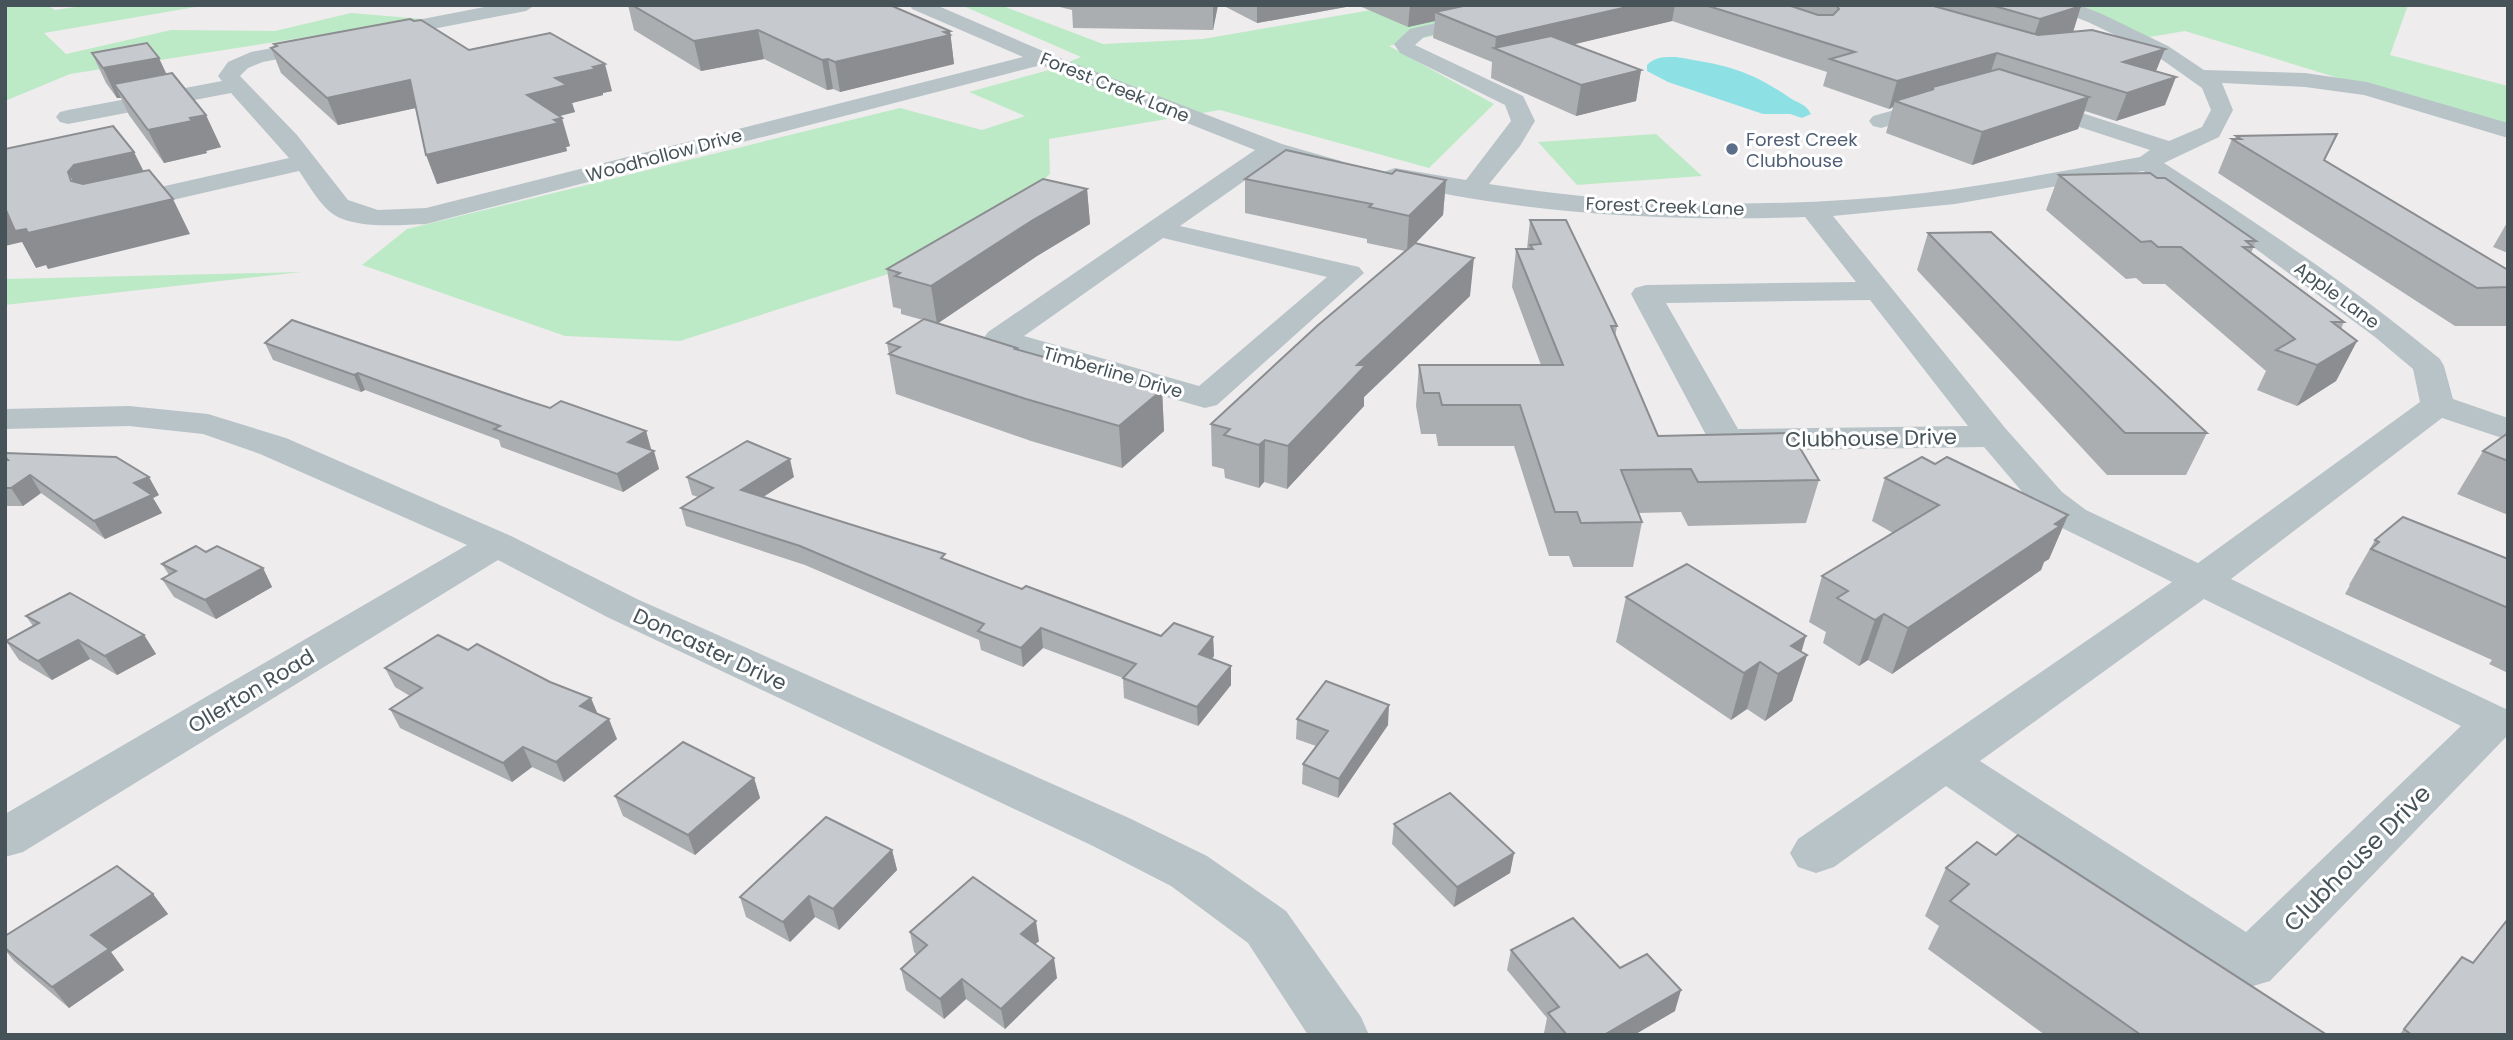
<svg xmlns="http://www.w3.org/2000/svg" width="2513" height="1040" font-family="Poppins,sans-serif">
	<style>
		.green { fill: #bdeac6 }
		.water { fill: #8de1e4 }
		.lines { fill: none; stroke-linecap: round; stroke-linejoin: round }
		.street { fill: #b8c3c8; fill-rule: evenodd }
		.wall { fill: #aaaeb1 }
		.shaded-wall { fill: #8b8d90 }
		.building { fill: #c6cace; stroke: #8b8d90; stroke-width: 2 }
		.service-dot { fill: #5c6f8a; stroke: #fff; stroke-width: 2.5 }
		.labels { text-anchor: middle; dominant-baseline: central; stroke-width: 6; stroke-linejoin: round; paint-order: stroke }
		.far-street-label { font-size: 18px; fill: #465358; stroke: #fff }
		.far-service-label { font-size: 18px; fill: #4e5e75; stroke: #fff; text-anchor: start }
		.street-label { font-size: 21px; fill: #465358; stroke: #fff }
		.near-street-label { font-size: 24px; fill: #465358; stroke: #fff }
	</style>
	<rect width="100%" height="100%" fill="#efeced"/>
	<!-- green -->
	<g class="green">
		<polygon points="5,5 47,5 55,10 88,5 207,5 44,33 66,54 171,30 275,31 351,13 423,19 70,74 5,101"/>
		<polygon points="961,5 1000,5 1103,44 1203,39 1400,5 1533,13 1389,46 1494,104 1429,168 1220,110 1049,139 1050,174 969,248 680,341 565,336 362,265 407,229 900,108 982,130 1025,116 969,92 1049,70 1081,57"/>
		<polygon points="2055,5 2408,5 2390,55 2508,86 2508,130 2185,31 2138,39"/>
		<polygon points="1656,134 1702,176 1577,185 1538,142"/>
		<polygon points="302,272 5,305 5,279"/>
	</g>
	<!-- water -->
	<path class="water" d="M1676,57c49,8 72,12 114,41 8,5 16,6 21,16l-9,4 -12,-4h-27l-95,-32 -21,-11v-6c9,-9 18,-8 29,-8z"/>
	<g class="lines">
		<!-- street -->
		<g class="street">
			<path d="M495,5h40l-9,6 -263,51 -15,6 -8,8 57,59 51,65 30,10 48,-2 597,-151 -111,-48 -2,-4h26l114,49 232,90 59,17 4,5 -4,5 -9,3 -55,-16 -97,68 179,41 5,6 -147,132 -12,3 -217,-62 -5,-7 5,-7 267,-182 -214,-85 -615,159c-26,1 -76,6 -97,-13 -12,-11 -21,-27 -30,-40l-183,42 -9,-2 -4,-6 4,-6 182,-41 -58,-65 -163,31 -8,-2 -4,-5 4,-5 8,-2 154,-29 -4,-5 10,-14 23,-10zM1163,238l164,39 -128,109 -175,-50z"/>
			<path d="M1516,5h36l-2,4 -126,28 -9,8 108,51 12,25 -15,25 -31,38c143,23 292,25 435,9 73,-9 144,-23 216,-36l10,-7 -126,-41 -3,-5 3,-5 8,-2 137,44 33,-14 9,-17 -9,-22 -48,-34 -66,-32 -34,-13 -2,-4h27l23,9 66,32 36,24 101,3 62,9 141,41v15l-144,-43 -59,-8 -83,-4 11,27 -14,27 -55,26c95,61 189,124 276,196l4,7 9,33 55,19v22l-66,-22 -211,161 277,131v25l-238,246 -20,6 -20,-6 -284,-195 -112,81 -18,6 -18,-6 -8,-14 8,-14 374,-257 -114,-56 -22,-18 -52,-61 -258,4 -13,-3 -82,-154 4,-6 11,-3 210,-3 -51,-65c-136,5 -286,-3 -419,-36l-4,-5 4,-5 9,-3 71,12 45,-59 -6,-16 -105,-52 -6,-9 16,-15zM2143,171l86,58 146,108 38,32 7,33 -222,161 -112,-53 -24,-18 -56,-63 -173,-213 122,-12zM1870,300l98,126 -230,3 -72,-126zM2204,599l257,127 -215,206 -266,-171z"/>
			<polygon points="1941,97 1949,99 1952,104 1949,109 1881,128 1873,126 1869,121 1873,116"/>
			<polygon points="129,406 208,414 286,438 511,536 637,599 1129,818 1207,856 1286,911 1361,1017 1369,1035 1308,1035 1248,943 1171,886 1093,846 607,617 498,560 23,852 5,857 5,814 467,545 260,454 203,434 129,426 5,429 5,409"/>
		</g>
	</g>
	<!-- wall -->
	<g class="wall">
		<polygon points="628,5 890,5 950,31 954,64 840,92 833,89 827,90 764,59 701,71 634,30"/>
		<polygon points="1052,5 1218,5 1213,30 1073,28 1072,10"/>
		<polygon points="1222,5 1357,5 1257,23"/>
		<polygon points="1357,5 2077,5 2081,6 2073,32 2156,71 2165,105 2116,121 2085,111 2078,129 1972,165 1886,133 1893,107 1889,109 1823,86 1827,72 1672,21 1574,44 1641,70 1636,101 1576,116 1491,78 1492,62 1433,38 1435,21 1408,27"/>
		<polygon points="414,21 469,50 612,91 603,93 603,95 572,103 575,112 560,116 570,146 566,147 567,151 437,184 416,108 338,125 281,73 271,48 275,47 274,44"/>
		<polygon points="92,53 167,74 221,147 206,151 207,153 164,163 129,115 121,98 117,98 106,83"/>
		<polygon points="2236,136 2508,270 2508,326 2455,326 2218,173 2232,139 2235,139"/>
		<polygon points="1392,174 1446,180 1443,215 1415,243 1470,296 1364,397 1364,406 1287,489 1264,482 1259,488 1225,478 1224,469 1212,466 1211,424 1405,251 1367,243 1367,239 1245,213 1245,179"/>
		<polygon points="2059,175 2256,241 2251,253 2344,322 2341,329 2357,341 2336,381 2297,406 2257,390 2266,371 2165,284 2143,284 2136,278 2126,279 2046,210"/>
		<polygon points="1087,189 1090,224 1037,256 938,323 1018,350 1162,390 1164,431 1122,468 1031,441 896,394 887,343 923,320 901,314 901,309 893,307 887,269"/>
		<polygon points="1530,220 1617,326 1615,337 1658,436 1819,480 1806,523 1688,526 1681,512 1638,513 1642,522 1633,567 1573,567 1569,556 1549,556 1514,446 1438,446 1436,434 1421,434 1416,406 1419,365 1541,365 1512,287 1516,249 1527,249"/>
		<polygon points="2508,221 2508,253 2493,247"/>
		<polygon points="1928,233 2207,433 2186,475 2107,475 1917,270"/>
		<polygon points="265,343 525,400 550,408 646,431 651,449 649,450 659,469 623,492 501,447 499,440 365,390 361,392 273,360"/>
		<polygon points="2508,433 2508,515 2457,494 2483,451"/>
		<polygon points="5,453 159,495 153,498 162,513 105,539 41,493 23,506 5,506"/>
		<polygon points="1935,464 2068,515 2049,559 2044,562 2041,570 1892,674 1868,660 1859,666 1823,643 1826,632 1809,622 1822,576 1893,533 1872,521 1885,478"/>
		<polygon points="687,477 794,477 763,497 946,560 1022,589 1161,636 1213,637 1214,656 1212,658 1231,685 1198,726 1124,698 1123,678 1043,648 1023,667 981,650 979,640 805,565 686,526 681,508 698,497 692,495"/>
		<polygon points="2375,540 2508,559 2508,673 2489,664 2492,660 2345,594 2350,585 2349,585"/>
		<polygon points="206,552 263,568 272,587 216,619 174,597 162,579 169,575 162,564"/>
		<polygon points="1626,597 1802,652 1807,655 1792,701 1765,721 1747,709 1731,720 1616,642"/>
		<polygon points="26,616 144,635 156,654 117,675 90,659 52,680 19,660 6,641 33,626"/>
		<polygon points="385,668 597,714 617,739 564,782 532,767 512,782 400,728 390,709 410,696 395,687"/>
		<polygon points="1297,719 1388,725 1338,798 1302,784 1303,764 1316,746 1296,739"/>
		<polygon points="754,778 760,798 695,855 623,816 615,796"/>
		<polygon points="1394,824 1514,853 1510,873 1454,907 1392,844"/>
		<polygon points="892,850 897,870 839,930 815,917 790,942 746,917 740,897"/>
		<polygon points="1996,855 2327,1035 2045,1035 1928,949 1939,926 1925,916 1946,868"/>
		<polygon points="153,894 168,914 111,952 124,970 69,1008 14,961 5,950 5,936"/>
		<polygon points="2508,918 2508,1035 2399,1035 2423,1005 2472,963"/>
		<polygon points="910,932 1039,941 1035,944 1057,978 1005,1029 966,999 944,1019 906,990 901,969 917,955 914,952"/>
		<polygon points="1511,950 1620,968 1675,1011 1634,1035 1545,1035 1544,1033 1547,1018 1507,970"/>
	</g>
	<!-- shaded-wall -->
	<g class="shaded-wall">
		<polygon points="1213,5 1218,5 1213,30"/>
		<polygon points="1257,5 1357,5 1257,23"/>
		<polygon points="1410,5 1503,5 1435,12 1435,21 1408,27"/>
		<polygon points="1636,5 1675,5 1672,21 1517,58 1495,49 1496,37"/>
		<polygon points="2081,6 2073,32 2031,44 2040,19"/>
		<polygon points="758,30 764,59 701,71 694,41"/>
		<polygon points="950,31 954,64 840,92 835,62"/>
		<polygon points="2165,49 2154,76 2113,89 2123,62"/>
		<polygon points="1997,53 1988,80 1934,89 1929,88 1926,98 1895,101 1893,107 1889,109 1897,81"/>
		<polygon points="159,58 173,88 114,84 121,98 117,98 103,68"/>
		<polygon points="828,59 833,89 827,90 822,60"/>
		<polygon points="605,64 612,91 603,93 603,95 572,103 575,112 536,122 527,95 555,78"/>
		<polygon points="1641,70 1636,101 1576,116 1581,85"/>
		<polygon points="2176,77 2165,105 2116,121 2127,93"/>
		<polygon points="410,80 420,107 338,125 327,98"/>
		<polygon points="2089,97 2078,129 1972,165 1982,132"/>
		<polygon points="206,115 221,147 206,151 207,153 164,163 148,130"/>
		<polygon points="562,118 570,146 566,147 567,151 437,184 426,155"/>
		<polygon points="134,152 151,186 90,215 68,172 74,165"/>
		<polygon points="1446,180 1443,215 1407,252 1409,216"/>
		<polygon points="1087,189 1090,224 1037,256 937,324 931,286 1033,220"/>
		<polygon points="173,199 190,234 48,269 46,265 36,268 22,242 5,246 5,208"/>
		<polygon points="1474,258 1470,296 1364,397 1364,406 1287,489 1288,446 1357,365"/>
		<polygon points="2357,341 2336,381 2297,406 2317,365"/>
		<polygon points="358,373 365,390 361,392 354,375"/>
		<polygon points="1162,390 1164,431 1122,468 1119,426"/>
		<polygon points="646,431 651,449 634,460 628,442"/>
		<polygon points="1265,440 1264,482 1259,488 1259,445"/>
		<polygon points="654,451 659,469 623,492 617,474"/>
		<polygon points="790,459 794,477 746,508 741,490"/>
		<polygon points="30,475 41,493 23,506 11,488"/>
		<polygon points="149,477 159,495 153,498 162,513 105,539 94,521 134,483"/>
		<polygon points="2068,515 2049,559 2044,562 2041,570 1892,674 1908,628"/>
		<polygon points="263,568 272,587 216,619 205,600"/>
		<polygon points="1884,614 1868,660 1859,666 1875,620"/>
		<polygon points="1041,628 1043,648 1023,667 1021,648"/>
		<polygon points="144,635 156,654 117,675 105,656"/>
		<polygon points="1806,636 1799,660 1807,655 1792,701 1765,721 1778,674 1791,646"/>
		<polygon points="1213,637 1214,656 1200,673 1199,654"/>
		<polygon points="78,640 90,659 52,680 38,661"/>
		<polygon points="1760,662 1747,709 1731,720 1744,673"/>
		<polygon points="1231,666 1231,685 1198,726 1197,707"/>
		<polygon points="591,698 599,717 580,706"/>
		<polygon points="1389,705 1388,725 1338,798 1339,779"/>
		<polygon points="609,719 617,739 564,782 556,762"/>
		<polygon points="523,747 532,767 512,782 503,763"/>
		<polygon points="754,778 760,798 695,855 688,835"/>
		<polygon points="892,850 897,870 839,930 833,909"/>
		<polygon points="1514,853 1510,873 1454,907 1457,887"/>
		<polygon points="153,894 168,914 111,952 124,970 69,1008 52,987 91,935"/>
		<polygon points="809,896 815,917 790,942 783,922"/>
		<polygon points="1036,921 1039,941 1024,954 1021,934"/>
		<polygon points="1054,958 1057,978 1005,1029 1001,1009"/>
		<polygon points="962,979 966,999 944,1019 940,999"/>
		<polygon points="1681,990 1675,1011 1634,1035 1604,1035"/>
	</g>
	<!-- building -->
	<g class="building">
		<polygon points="632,5 890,5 950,31 944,32 950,35 835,62 828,59 822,60 758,30 694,41"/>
		<polygon points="1468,5 1636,5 1496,37 1435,12"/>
		<polygon points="1705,5 1788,5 1818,15 1833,15 1839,9 1836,5 1930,5 2038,35 2092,30 2165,49 2123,62 2176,77 2127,93 1997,53 1897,81 1830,59 1855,52"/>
		<polygon points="1991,5 2077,5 2081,6 2040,19"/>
		<polygon points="410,19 414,21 421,20 469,50 550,33 605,64 593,67 596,69 555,78 567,85 527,95 562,118 554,120 559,123 426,155 410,80 327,98 271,48 277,46 274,44"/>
		<polygon points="1551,36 1641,70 1581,85 1494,48"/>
		<polygon points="147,43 159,58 103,68 92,53"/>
		<polygon points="1999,69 2089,97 1982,132 1895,101 1934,89 1929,88"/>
		<polygon points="172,73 206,115 190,118 192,121 148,130 114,84"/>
		<polygon points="113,126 134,152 74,165 68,172 71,181 83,184 149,170 173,199 28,233 26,229 15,231 5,208 5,149"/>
		<polygon points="2337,134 2324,160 2508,270 2508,287 2477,288 2232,139 2241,139 2236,136"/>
		<polygon points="1286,150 1392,174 1396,170 1446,180 1409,216 1369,207 1372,204 1245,179"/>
		<polygon points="2150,173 2157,178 2165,178 2256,241 2246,241 2253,247 2243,247 2344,322 2332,322 2357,341 2317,365 2276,350 2295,339 2181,247 2158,247 2151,241 2141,242 2059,175"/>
		<polygon points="1043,179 1087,189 1033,220 931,286 895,276 900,273 887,269"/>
		<polygon points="1530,220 1566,220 1617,326 1611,326 1658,436 1791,433 1819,480 1698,482 1691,469 1621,470 1642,522 1581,523 1577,512 1555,512 1520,405 1442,405 1439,393 1424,393 1419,365 1563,365 1516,249 1533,249 1530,245 1541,244"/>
		<polygon points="1991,232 2207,433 2125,433 1928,233"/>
		<polygon points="1415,243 1474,258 1357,365 1366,365 1288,446 1265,440 1259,445 1224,435 1230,429 1211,424 1317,326"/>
		<polygon points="924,319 1017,348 1015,349 1162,390 1119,426 1026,399 889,354 900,347 887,343"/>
		<polygon points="292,320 525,400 550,408 561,401 646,431 628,442 654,451 617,474 494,429 500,426 358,373 354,375 265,343"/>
		<polygon points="2508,433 2508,461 2483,451"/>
		<polygon points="747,441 790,459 741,490 945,554 941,558 1022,589 1026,586 1161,636 1174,623 1213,637 1199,654 1231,666 1197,707 1123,678 1136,664 1041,628 1021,648 978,631 984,624 800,546 681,508 713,488 687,477"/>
		<polygon points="5,453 116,457 149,477 134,483 152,495 94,521 30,475 11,488 5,488 5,460 8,460 5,457"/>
		<polygon points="1922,457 1935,464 1947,457 2068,515 2055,524 2060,526 1908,628 1884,614 1875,620 1837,598 1848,591 1822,576 1939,505 1885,478"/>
		<polygon points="2403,517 2508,559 2508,608 2371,549 2379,542 2375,540"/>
		<polygon points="196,546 206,552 217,546 263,568 205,600 162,579 176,571 162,564"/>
		<polygon points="1687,564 1806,636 1791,646 1807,655 1778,674 1760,662 1744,673 1626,597"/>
		<polygon points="70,593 144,635 105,656 78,640 38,661 6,641 39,623 26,616"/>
		<polygon points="438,635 468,650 477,644 550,682 591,698 580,706 609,719 556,762 523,747 503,763 390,709 422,688 385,668"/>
		<polygon points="1326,681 1389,705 1339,779 1303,764 1328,731 1297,719"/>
		<polygon points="683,742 754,778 688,835 615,796"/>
		<polygon points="1450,793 1514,853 1457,887 1394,824"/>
		<polygon points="826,817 892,850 833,909 809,896 783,922 740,897"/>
		<polygon points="2018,835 2327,1035 2141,1035 1950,901 1969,884 1946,868 1977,842 1996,855"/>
		<polygon points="117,866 153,894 91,935 109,949 52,987 5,948 5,936"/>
		<polygon points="973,877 1036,921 1021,934 1054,958 1001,1009 962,979 940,999 901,969 927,945 910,932"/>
		<polygon points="1573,918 1620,968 1647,954 1681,990 1604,1035 1567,1035 1548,1013 1559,1007 1511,950"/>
		<polygon points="2508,919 2508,1035 2412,1035 2404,1029 2462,957 2473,963"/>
	</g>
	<!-- markers -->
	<circle class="service-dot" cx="1732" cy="149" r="7"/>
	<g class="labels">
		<!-- far-street labels -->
		<g class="far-street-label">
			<text transform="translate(1115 87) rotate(22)">Forest Creek Lane</text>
			<text transform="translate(664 155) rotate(-15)">Woodhollow Drive</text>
			<text transform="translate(1665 206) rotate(2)">Forest Creek Lane</text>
			<text transform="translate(2337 295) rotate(36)">Apple Lane</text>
			<text transform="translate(1113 372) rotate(16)">Timberline Drive</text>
		</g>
		<!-- far-service labels -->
		<g class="far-service-label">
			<text x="1746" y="139">Forest Creek<tspan x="1746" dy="21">Clubhouse</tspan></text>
		</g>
		<!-- street labels -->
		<g class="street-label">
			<text transform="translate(1871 438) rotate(-1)">Clubhouse Drive</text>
			<text transform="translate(710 649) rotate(25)">Doncaster Drive</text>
			<text transform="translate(251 691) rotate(-31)">Ollerton Road</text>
		</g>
		<!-- near-street labels -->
		<g class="near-street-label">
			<text transform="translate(2357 858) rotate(-45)">Clubhouse Drive</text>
		</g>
	</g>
	<!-- border -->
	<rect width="2513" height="1040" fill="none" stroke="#465358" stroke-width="14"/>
</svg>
